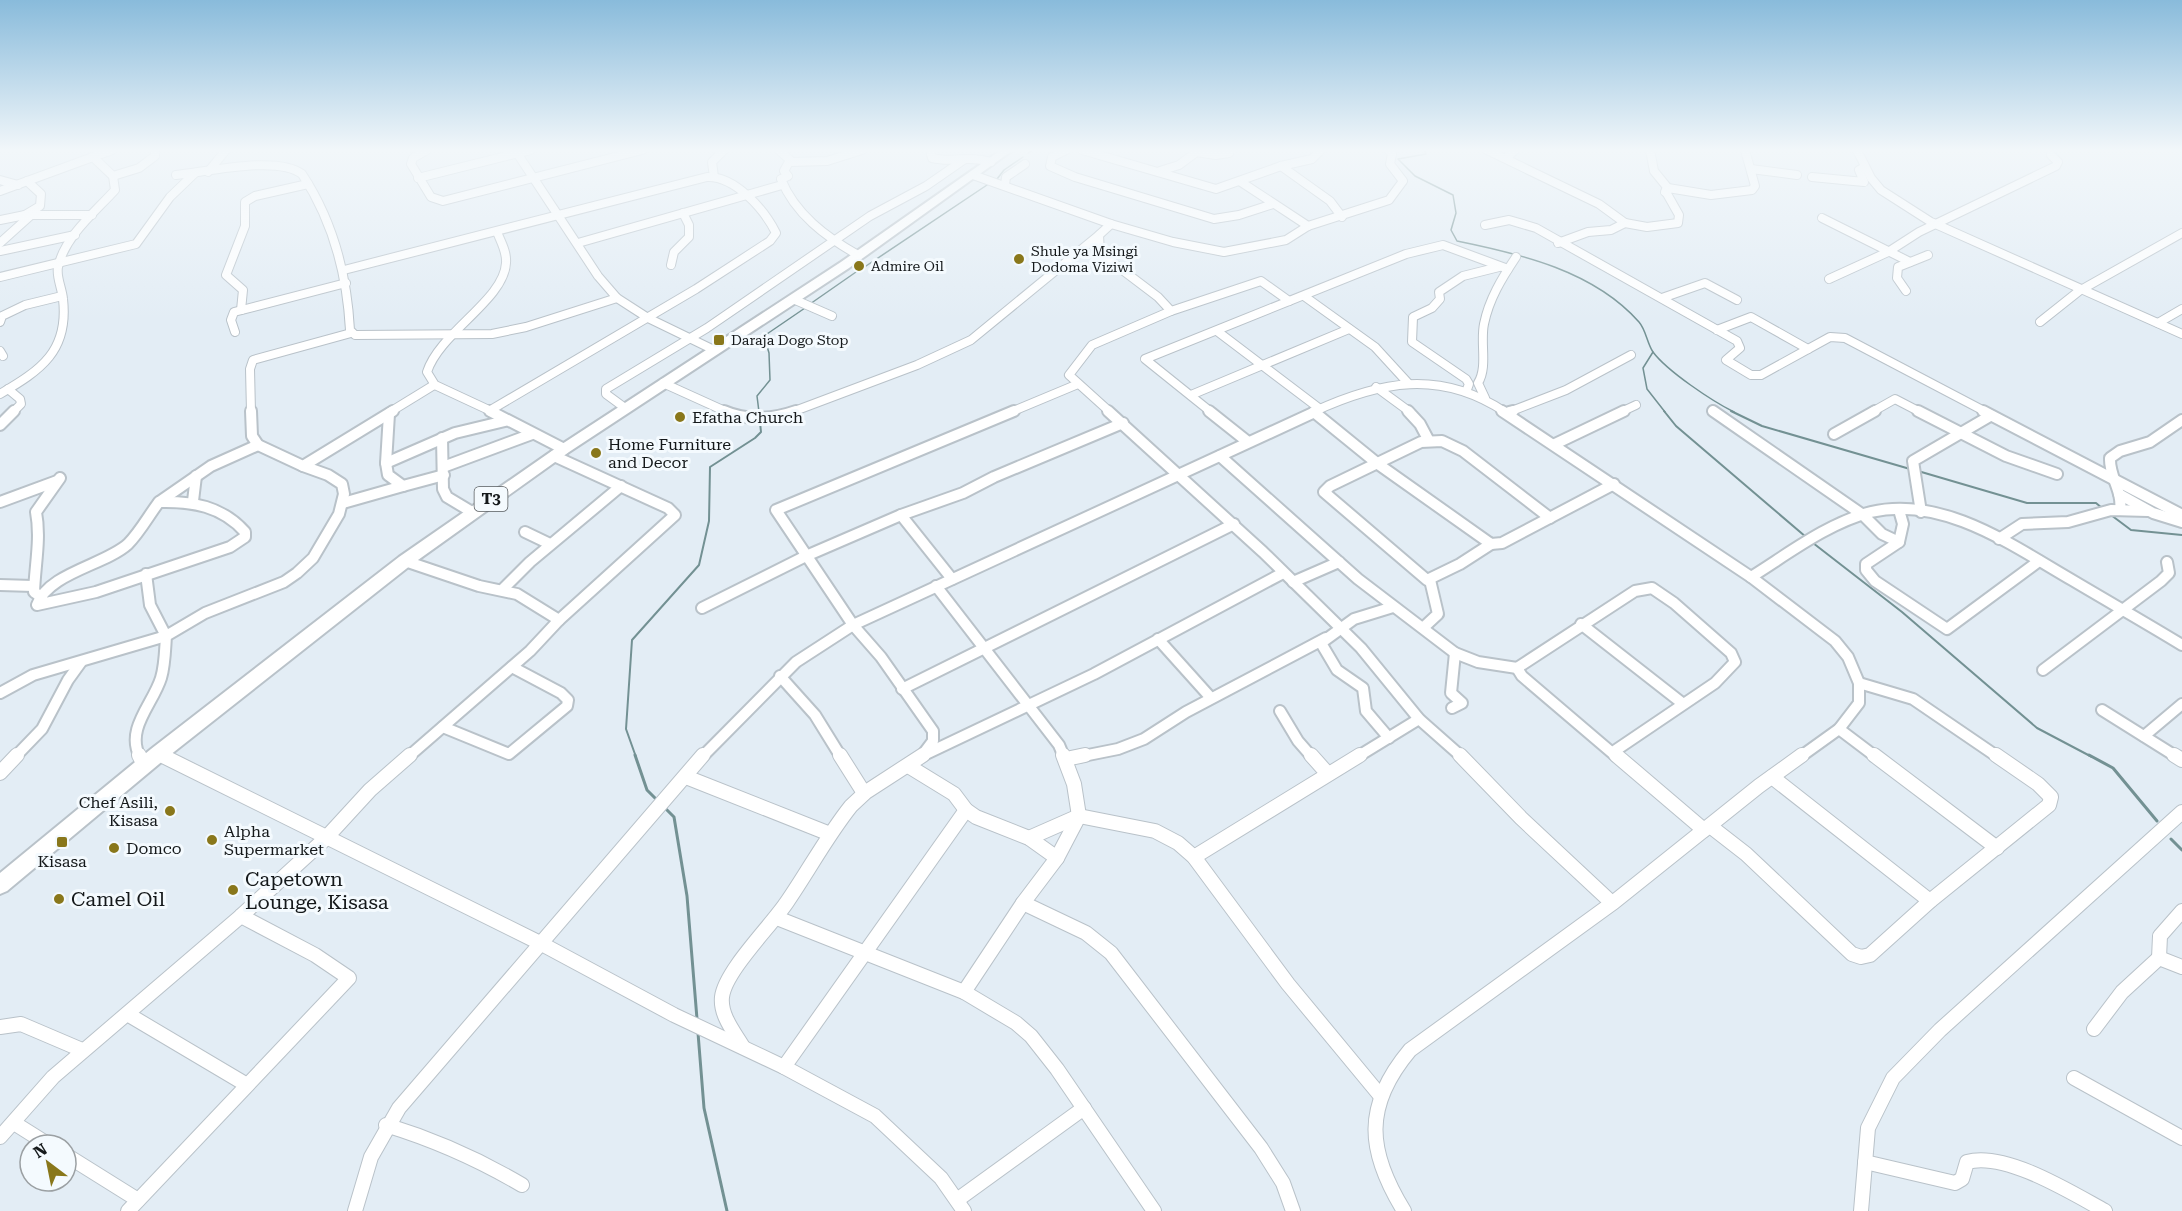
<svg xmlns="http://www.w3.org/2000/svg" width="2182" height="1211" font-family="'Roboto Serif',serif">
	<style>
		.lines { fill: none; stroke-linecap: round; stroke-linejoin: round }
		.stream-far2 { stroke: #739193; stroke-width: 1.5 }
		.stream-far1 { stroke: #739193; stroke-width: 2 }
		.stream { stroke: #739193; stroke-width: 3 }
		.minor-far2-casing { stroke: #b9c2c9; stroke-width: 10 }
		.minor-far1-casing { stroke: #b9c2c9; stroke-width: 14 }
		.minor-casing { stroke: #b9c2c9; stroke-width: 16 }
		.highway-casing { stroke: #b9c2c9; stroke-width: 4 }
		.minor-far2 { stroke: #fff; stroke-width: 8 }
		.minor-far1 { stroke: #fff; stroke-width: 10 }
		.minor { stroke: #fff; stroke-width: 14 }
		.highway { fill: #fff; fill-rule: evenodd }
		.poi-dot { fill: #89771b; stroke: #f4fafe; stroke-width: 2 }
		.labels { text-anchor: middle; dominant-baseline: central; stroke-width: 6; stroke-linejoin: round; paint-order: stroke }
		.far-poi-label { font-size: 14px; fill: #15191b; stroke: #f4fafe; text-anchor: start }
		.shield { fill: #f4fafe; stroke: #585c5f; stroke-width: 1.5 }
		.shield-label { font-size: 15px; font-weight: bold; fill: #15191b }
		.poi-label { font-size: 16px; fill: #15191b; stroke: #f4fafe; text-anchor: start }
		.near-poi-label { font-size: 20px; fill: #15191b; stroke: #f4fafe; text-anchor: start }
	</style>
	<rect width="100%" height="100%" fill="#e3edf5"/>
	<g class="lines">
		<!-- stream-far2 -->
		<g class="stream-far2">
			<path d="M1424,150l2,4 -28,5 17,17 38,19 3,18 -5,17 6,11c64,13 137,30 182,81 7,8 8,21 14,30 14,19 59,49 81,60"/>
			<polyline points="1028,153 1033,150"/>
			<polyline points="997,179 1004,170 1023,157"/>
			<polyline points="863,268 990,183"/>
			<polyline points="810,304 856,272"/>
			<polyline points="1653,352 1643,368 1647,389 1665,412"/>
			<polyline points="759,412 757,396 770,380 769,353 764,336 805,308"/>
		</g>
		<!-- stream-far1 -->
		<g class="stream-far1">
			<polyline points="759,411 759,413"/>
			<polyline points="1664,411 1676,426 1806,537"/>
			<polyline points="1731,411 1762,426 1910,469"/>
			<polyline points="1918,471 2027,503 2096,503 2102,508"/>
			<polyline points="2111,515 2131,530 2182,535"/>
			<polyline points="1813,543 1902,612 2037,728 2092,757"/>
			<polyline points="636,757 626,729 632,640 699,565 709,521 710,467 755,438 761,432 760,422"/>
		</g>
		<!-- stream -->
		<g class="stream">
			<polyline points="635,755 647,790 657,800"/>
			<polyline points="2089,755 2113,768 2157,821"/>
			<polyline points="665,808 674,817 687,896 697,1019"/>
			<polyline points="2171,839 2182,850"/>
			<polyline points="698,1033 704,1108 727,1211"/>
		</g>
		<defs>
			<g id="minor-far2">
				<polyline points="427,150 413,158 411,164 431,197 443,201 642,150"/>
				<polyline points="515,150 598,276 617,298 648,318 714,350"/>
				<path d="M779,150l11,10 -6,11 4,5 -7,3c14,35 45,58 77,76"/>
				<path d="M930,150l2,8c22,5 35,-3 59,4"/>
				<polyline points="1066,150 1052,157 1050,166 1075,177 1214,219 1239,215 1273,204"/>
				<polyline points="1082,150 1216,189 1281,166 1312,159 1321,150"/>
				<polyline points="1487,150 1599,204 1625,223 1611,230 1588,232 1558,243"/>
				<polyline points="1650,150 1654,171 1667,187 1665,192"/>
				<polyline points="1857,150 1871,178 1881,190 1931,222 2182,334"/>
				<polyline points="1196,152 1216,155 1229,153"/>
				<polyline points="1506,158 1515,150"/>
				<polyline points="790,162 827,161 862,150"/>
				<polyline points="1281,166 1330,201 1342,217"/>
				<polyline points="1751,169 1797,175"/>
				<polyline points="1160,171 1179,165 1199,150"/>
				<polyline points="208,172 226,150"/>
				<path d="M176,175c30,-3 102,-20 126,-1 31,47 45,101 48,156l5,5 137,-1 34,-7 91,-29"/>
				<polyline points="973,175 1111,224 1173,242 1224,252 1286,240 1308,226 1389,200 1403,181 1390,164 1392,154 1389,150"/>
				<polyline points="113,176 139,168 155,156 155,150"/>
				<polyline points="714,177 712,162 724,150"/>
				<polyline points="1812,177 1864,182 1859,170 1865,167"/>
				<polyline points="418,178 531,150"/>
				<polyline points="0,180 18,185"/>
				<polyline points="1241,182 1308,226"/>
				<polyline points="1005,185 1006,177 1025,164"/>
				<polyline points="0,191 112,150"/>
				<polyline points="25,215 92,215"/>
				<polyline points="1822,218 1910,262"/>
				<polyline points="0,220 25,215 40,206 41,194 27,181"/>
				<polyline points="1625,223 1647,227 1678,223 1679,215 1666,192 1668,188 1711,195 1752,190 1755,186 1745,150"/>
				<polyline points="1485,225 1509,220 1536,228 1737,341 1740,348 1726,360 1751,375 1761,375 1830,337 1845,338 1986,412"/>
				<polyline points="0,243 30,216"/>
				<polyline points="578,243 782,185"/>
				<polyline points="0,251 75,235"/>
				<polyline points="671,265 674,252 689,237 689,225 683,213"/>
				<path d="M344,270l363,-93c28,-1 57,32 69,56l-6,8 -74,48 -207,122"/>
				<polyline points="0,277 136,244 170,197 195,173"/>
				<polyline points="1829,279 1888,252 1919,232 2056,166 2058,162 2051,155"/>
				<polyline points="1906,291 1897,278 1898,267 1928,255"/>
				<polyline points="1304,296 1375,347 1408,383"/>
				<polyline points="1662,298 1705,283 1737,300"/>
				<polyline points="793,299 832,316"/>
				<polyline points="241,310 243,290 226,275 245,226 245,202 255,196 308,184"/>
				<polyline points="1171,311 1261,281 1289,301"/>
				<polyline points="0,322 2,316 25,305 62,296"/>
				<polyline points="2040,322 2079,291 2182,233"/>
				<polyline points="2158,323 2182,309"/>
				<polyline points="1717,330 1751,317 1808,349"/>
				<polyline points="1217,331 1320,409"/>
				<polyline points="235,332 231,320 234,312 346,283"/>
				<polyline points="0,351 3,356"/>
				<polyline points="663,383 727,412"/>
				<polyline points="1376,387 1410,412"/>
				<polyline points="8,389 20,399 21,404 13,412"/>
				<polyline points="1466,392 1469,384 1466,379 1412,342 1413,317 1432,308 1440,299 1439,292 1463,276 1499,267"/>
				<path d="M0,394c41,-24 69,-43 63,-95 -1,-11 -7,-22 -5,-32 7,-31 37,-55 57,-77l-2,-14 -20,-19"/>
				<polyline points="1191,395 1349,329"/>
				<path d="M1485,398l-7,-15c10,-16 2,-40 6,-59 5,-25 18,-46 32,-67"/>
				<polyline points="625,408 606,394 606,389 707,328 870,216 926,186 965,159"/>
				<polyline points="251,412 250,369 253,360 351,333"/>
				<polyline points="390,412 434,385"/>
				<path d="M493,412l-58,-27 -8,-13c13,-40 77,-72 79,-109 1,-11 -5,-21 -9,-31"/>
				<polyline points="792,412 917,365 971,340 1099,235"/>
				<polyline points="1011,412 1078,384"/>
				<polyline points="1110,412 1069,375 1092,345 1171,311 1158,297 1100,253 1099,235 1111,224"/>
				<polyline points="1211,412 1145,359 1406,254 1443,245 1508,269"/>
				<path d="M1313,412c67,-31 127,-43 192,0"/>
				<polyline points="1509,412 1566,390 1631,355"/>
				<polyline points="1621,412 1636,405"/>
				<polyline points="1872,412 1895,399 1920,412"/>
			</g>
			<g id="minor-far1">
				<polyline points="251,411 252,436 258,445 303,466 393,411"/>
				<polyline points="490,411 564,449"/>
				<path d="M724,411c23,10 49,8 72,0"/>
				<polyline points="1108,411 1263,552 1361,648 1419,719 1462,757"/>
				<polyline points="1209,411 1248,442"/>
				<polyline points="1408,411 1420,424 1429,441"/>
				<polyline points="1502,411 1751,577 1835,641 1848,657 1859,683 1859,703 1839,729 1800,757"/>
				<polyline points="1713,411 1863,515 1882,534 1899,542"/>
				<polyline points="1918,411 2006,456 2057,474"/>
				<polyline points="1983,411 2182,515"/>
				<polyline points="1314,412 1378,464 1491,544 1502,543 1614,484"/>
				<polyline points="1509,412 1513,411"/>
				<polyline points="389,414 386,463 388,475 403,486 444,475"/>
				<polyline points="0,425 14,411"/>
				<polyline points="1834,434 1875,411"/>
				<polyline points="442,438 443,489 447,497 472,512"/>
				<polyline points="1555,444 1624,411"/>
				<polyline points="1220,456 1358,579 1455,653 1478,662 1517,668"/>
				<polyline points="386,463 455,433 505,421"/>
				<polyline points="443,467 532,434"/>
				<polyline points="2119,494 2153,513 2182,522"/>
				<polyline points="193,501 196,476"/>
				<polyline points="0,502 57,481"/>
				<path d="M159,502c33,-1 63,4 86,30v5l-15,10 -134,45 -59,13c11,-32 68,-40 91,-61 12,-12 21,-29 31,-42z"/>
				<polyline points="159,502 211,466 258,445"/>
				<polyline points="343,503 403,486"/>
				<polyline points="1899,510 1903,524 1899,542 1866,564 1866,570 1875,581 1947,629 2039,561"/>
				<path d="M2120,510c3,-19 -11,-33 -10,-52l10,-7 30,-9 32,-22"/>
				<polyline points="1921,512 1913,461 1990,416"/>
				<polyline points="901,515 952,579"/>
				<polyline points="525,532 550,544"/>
				<polyline points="1999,539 2022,524 2068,522 2111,510 2148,511"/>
				<polyline points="1491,544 1460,564 1427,580 1324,492 1330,486 1421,442 1442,441 1463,451 1550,518"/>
				<polyline points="405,561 479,586 517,594 559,620"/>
				<path d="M1751,577c37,-23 77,-54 120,-65 72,-17 142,34 201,68 37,22 74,43 110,65"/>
				<polyline points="1293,582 1339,562"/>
				<polyline points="0,585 33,586"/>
				<polyline points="936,586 1059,745 1064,757"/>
				<polyline points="502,590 530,562 621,486"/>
				<path d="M40,596l-6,-4c1,-27 7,-54 2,-80l24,-34"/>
				<polyline points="702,608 806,556 901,515 963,493 994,477 1123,423"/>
				<polyline points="1581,624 1682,703"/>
				<polyline points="1424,627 1438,614 1430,580"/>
				<polyline points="1158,639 1211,698"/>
				<polyline points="2043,670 2161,581 2169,573 2167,562"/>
				<polyline points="780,676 815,715 841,757"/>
				<polyline points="1859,683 1913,699 1998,757"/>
				<polyline points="902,689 1234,524"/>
				<polyline points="0,693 33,675 166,636 150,605 146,574"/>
				<polyline points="1452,708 1462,703 1451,693 1455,653"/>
				<polyline points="2102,710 2177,757"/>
				<polyline points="1280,711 1298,741 1312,757"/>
				<polyline points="443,727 509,754 567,706 568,700 561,693 512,667"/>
				<polyline points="1839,729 1876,757"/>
				<polyline points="2144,736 2182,704"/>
				<polyline points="1389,738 1366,711 1363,688 1337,670 1321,643 1354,619 1393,607"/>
				<polyline points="1613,752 1715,683 1735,662 1731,653 1674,603 1652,588 1635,591 1517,668 1522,676 1617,757"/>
				<polyline points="158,754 164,757"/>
				<polyline points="926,754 1094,674 1283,573"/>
				<polyline points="15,757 42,729 68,680 81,662"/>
				<path d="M140,757c-15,-28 13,-53 21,-79 4,-13 4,-28 5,-42l39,-23 79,-31 13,-9 16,-15 26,-44 5,-20 -2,-10 -14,-9 -25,-9"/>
				<polyline points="408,757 530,651 559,620 675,515 668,508 554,456"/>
				<polyline points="702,757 796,662 853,625 1317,411"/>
				<polyline points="921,757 933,741 933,731 881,657 853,625 776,510 1014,411"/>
				<polyline points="1078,757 1118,749 1144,739 1186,712 1326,638"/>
				<polyline points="1357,757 1419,719"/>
			</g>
			<g id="minor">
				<polyline points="139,755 144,765"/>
				<polyline points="161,755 540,943 674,1015 784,1067 875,1116 941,1178 964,1211"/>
				<polyline points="840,755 864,793"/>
				<polyline points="1311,755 1328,774"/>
				<polyline points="1460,755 1521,818 1612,903"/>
				<polyline points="1616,755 1704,830"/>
				<polyline points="1874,755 1997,848"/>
				<polyline points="2174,755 2182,760"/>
				<polyline points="1066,759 1085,755"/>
				<polyline points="910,767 954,794 966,810 976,817 1029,838 1057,858"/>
				<polyline points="0,773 17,755"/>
				<polyline points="686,777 830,834"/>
				<polyline points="1772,777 1930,901"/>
				<polyline points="1710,826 1746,854 1852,954 1861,957 1870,955 1930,901 2049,805 2051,797 2038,784 1996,755"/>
				<polyline points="1029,838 1079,816 1155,831 1178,843 1194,857 1288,984 1379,1094"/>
				<polyline points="1194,857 1360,755"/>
				<polyline points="1023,903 1086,933 1111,953 1261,1148 1283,1183 1293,1211"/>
				<polyline points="777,918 964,992 1016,1023 1031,1036 1057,1069 1154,1211"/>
				<polyline points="2159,958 2160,936 2182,911"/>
				<polyline points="2159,958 2182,967"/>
				<polyline points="964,992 1023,903 1057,858 1079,816 1074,784 1063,755"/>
				<polyline points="129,1015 247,1085"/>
				<polyline points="0,1027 21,1024 82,1050"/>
				<polyline points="2094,1029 2122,992 2159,958"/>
				<path d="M743,1047c-9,-15 -23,-32 -21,-50 3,-26 49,-71 65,-95 22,-32 40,-66 64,-96l15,-14 57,-37"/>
				<polyline points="784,1067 966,810"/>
				<polyline points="2074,1078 2182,1138"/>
				<polyline points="14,1123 49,1145"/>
				<path d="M386,1125c49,15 92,34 136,60"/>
				<polyline points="0,1137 53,1077 241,916 325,839 370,790 410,755"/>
				<polyline points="66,1155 138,1200"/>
				<path d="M1865,1162l90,21 7,-4 5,-17c38,-11 105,31 138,49"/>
				<polyline points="957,1200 1084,1108"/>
				<polyline points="128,1211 349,978 315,955 241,916"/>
				<polyline points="355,1211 371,1157 399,1108 703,755"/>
				<path d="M1404,1211c-37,-60 -41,-105 6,-161l204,-148 145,-116 43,-31"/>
				<polyline points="1861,1211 1868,1128 1893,1078 1940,1030 2182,812"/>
			</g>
			<polygon id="highway" points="1001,150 1013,150 849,268 569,452 411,565 165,759 7,891 0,894 0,873 151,749 399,557 559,446 841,262"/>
		</defs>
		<!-- minor-far2 casing -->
		<use href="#minor-far2" class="minor-far2-casing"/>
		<!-- minor-far1 casing -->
		<use href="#minor-far1" class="minor-far1-casing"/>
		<!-- minor casing -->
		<use href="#minor" class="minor-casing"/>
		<!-- highway casing -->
		<use href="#highway" class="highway-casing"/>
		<!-- minor-far2 -->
		<use href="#minor-far2" class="minor-far2"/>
		<!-- minor-far1 -->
		<use href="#minor-far1" class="minor-far1"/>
		<!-- minor -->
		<use href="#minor" class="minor"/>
		<!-- highway -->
		<use href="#highway" class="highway"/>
	</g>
	<!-- sky -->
	<linearGradient id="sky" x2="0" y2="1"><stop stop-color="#89bbdb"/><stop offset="0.47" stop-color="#f2f7fa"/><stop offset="1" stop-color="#f2f7fa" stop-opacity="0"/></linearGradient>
	<rect width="2182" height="320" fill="url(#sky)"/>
	<!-- markers -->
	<g class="poi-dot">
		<circle cx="1019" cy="259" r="6"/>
		<circle cx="859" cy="266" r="6"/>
		<rect x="713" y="334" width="12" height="12" rx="3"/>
		<circle cx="680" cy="417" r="6"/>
		<circle cx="596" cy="453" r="6"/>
		<circle cx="170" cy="811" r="6"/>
		<circle cx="212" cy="840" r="6"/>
		<rect x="56" y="836" width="12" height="12" rx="3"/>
		<circle cx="114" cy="848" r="6"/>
		<circle cx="233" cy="890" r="6"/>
		<circle cx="59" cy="899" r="6"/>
	</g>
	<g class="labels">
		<!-- far-poi labels -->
		<g class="far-poi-label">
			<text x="1031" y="251">Shule ya Msingi<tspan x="1031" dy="16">Dodoma Viziwi</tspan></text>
			<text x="871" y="266">Admire Oil</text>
			<text x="731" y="340">Daraja Dogo Stop</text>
		</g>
		<!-- shield labels -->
		<rect class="shield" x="474.5" y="487" width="33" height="24" rx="4.5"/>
		<g class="shield-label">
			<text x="491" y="499">T3</text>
		</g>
		<!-- poi labels -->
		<g class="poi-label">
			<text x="692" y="417">Efatha Church</text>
			<text x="608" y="444">Home Furniture<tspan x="608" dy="18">and Decor</tspan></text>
			<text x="158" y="802" text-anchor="end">Chef Asili,<tspan x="158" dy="18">Kisasa</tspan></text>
			<text x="224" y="831">Alpha<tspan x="224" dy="18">Supermarket</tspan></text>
			<text x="126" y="848">Domco</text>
			<text x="62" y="861" text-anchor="middle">Kisasa</text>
		</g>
		<!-- near-poi labels -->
		<g class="near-poi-label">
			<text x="245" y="879">Capetown<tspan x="245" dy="23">Lounge, Kisasa</tspan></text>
			<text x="71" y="899">Camel Oil</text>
		</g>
	</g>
	<!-- north arrow -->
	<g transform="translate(48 1163) rotate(328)"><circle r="28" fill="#f4fafe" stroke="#9ba0a3" stroke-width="1.5"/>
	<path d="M0-4.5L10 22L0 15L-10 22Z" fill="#89771b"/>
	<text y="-9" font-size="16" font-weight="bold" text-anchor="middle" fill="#15191b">N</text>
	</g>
</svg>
